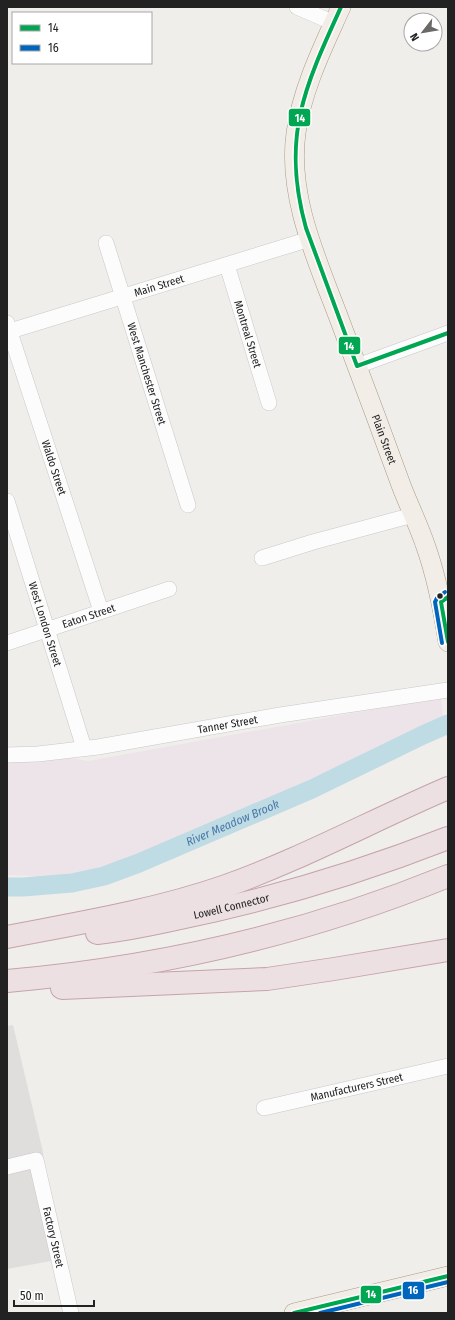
<svg xmlns="http://www.w3.org/2000/svg" width="455" height="1320" font-family="'Fira Sans Condensed',sans-serif">
	<style>
		.residential { fill: #dfdedc }
		.industrial { fill: #ede4e9 }
		.lines { fill: none; stroke-linecap: round; stroke-linejoin: round }
		.river { stroke: #bfdbe3; stroke-width: 19 }
		.minor-casing { stroke: #c9c8c7; stroke-width: 16 }
		.major-casing { stroke: #a79c86; stroke-width: 20 }
		.highway-casing { stroke: #c5a2ac; stroke-width: 24 }
		.minor { stroke: #fdfcfc; stroke-width: 15 }
		.major { stroke: #f3ede7; stroke-width: 19 }
		.highway { stroke: #ece0e2; stroke-width: 22 }
		.bus-1-casing { stroke: #fff; stroke-width: 7 }
		.bus-2-casing { stroke: #fff; stroke-width: 7 }
		.bus-1 { stroke: #00a651; stroke-width: 4 }
		.bus-2 { stroke: #0065bd; stroke-width: 4 }
		.bus-dot { fill: #222; stroke: #fff; stroke-width: 1.5 }
		.labels { text-anchor: middle; dominant-baseline: central; stroke-width: 3.5; stroke-linejoin: round; paint-order: stroke }
		.street-label { font-size: 11px; fill: #222; stroke: #fff }
		.water-label { font-size: 12px; font-style: italic; fill: #4a7aab; stroke: #fff }
		.line-badge { stroke: #fff; stroke-width: 1.5 }
		.badge-label { font-size: 11px; text-anchor: middle; font-weight: bold; fill: #fff }
	</style>
	<rect width="100%" height="100%" fill="#f0eeeb"/>
	<!-- residential -->
	<polygon class="residential" points="13,1025 43,1152 51,1261 7,1269 7,1026"/>
	<!-- industrial -->
	<polygon class="industrial" points="441,697 443,718 267,799 136,857 65,877 7,875 7,748 88,761"/>
	<g class="lines">
		<!-- river -->
		<path class="river" id="s1" d="M7,887h16l49,-4 32,-7 35,-13 173,-74 111,-54 25,-11"/>
		<defs>
			<g id="minor">
				<polyline points="297,7 334,23"/>
				<path id="s2" d="M106,243l82,262"/>
				<path id="s3" d="M227,265l42,138"/>
				<path id="s4" d="M7,323l94,288"/>
				<path id="s5" d="M7,332l303,-93"/>
				<polyline points="357,366 448,333"/>
				<path id="s6" d="M7,501l77,247"/>
				<polyline points="262,558 313,542 413,515"/>
				<path id="s7" d="M7,643l162,-54"/>
				<path id="s8" d="M7,755l31,-1 60,-7 182,-32 168,-25"/>
				<path id="s9" d="M264,1108l184,-42"/>
				<path id="s10" d="M7,1167l29,-7 35,153"/>
			</g>
			<g id="major">
				<path id="s11" d="M341,7c-18,40 -39,82 -45,126 -9,64 22,129 44,188 21,55 41,109 61,164 8,21 18,41 25,62 11,31 17,63 22,95"/>
				<polyline points="294,1313 448,1276"/>
			</g>
			<g id="highway">
				<path id="s12" d="M97,933c28,-3 56,-9 83,-15 92,-19 181,-46 268,-80"/>
				<path d="M7,937c72,-14 146,-26 216,-50 77,-27 150,-67 225,-99"/>
				<path d="M7,981c151,-13 301,-48 441,-105"/>
				<polyline points="62,988 267,979 334,969 448,950"/>
			</g>
		</defs>
		<!-- minor casing -->
		<use href="#minor" class="minor-casing"/>
		<!-- major casing -->
		<use href="#major" class="major-casing"/>
		<!-- highway casing -->
		<use href="#highway" class="highway-casing"/>
		<!-- minor -->
		<use href="#minor" class="minor"/>
		<!-- major -->
		<use href="#major" class="major"/>
		<!-- highway -->
		<use href="#highway" class="highway"/>
		<defs>
			<g id="bus-1">
				<path d="M341,7c-37,81 -60,131 -35,221l51,138 91,-33"/>
				<polyline points="448,597 441,602 448,642"/>
				<polyline points="294,1313 448,1276"/>
			</g>
			<g id="bus-2">
				<polyline points="442,643 435,602 437,598 445,592"/>
				<polyline points="320,1313 448,1282"/>
			</g>
		</defs>
		<!-- bus-1 casing -->
		<use href="#bus-1" class="bus-1-casing"/>
		<!-- bus-2 casing -->
		<use href="#bus-2" class="bus-2-casing"/>
		<!-- bus-1 -->
		<use href="#bus-1" class="bus-1"/>
		<!-- bus-2 -->
		<use href="#bus-2" class="bus-2"/>
	</g>
	<!-- markers -->
	<circle class="bus-dot" cx="440" cy="596" r="3.5"/>
	<g class="labels">
		<!-- street labels -->
		<g class="street-label">
			<text stroke="none"><textPath href="#s5" startOffset="159">Main Street</textPath></text>
			<text stroke="none"><textPath href="#s3" startOffset="72">Montreal Street</textPath></text>
			<text stroke="none"><textPath href="#s2" startOffset="137">West Manchester Street</textPath></text>
			<text stroke="none"><textPath href="#s11" startOffset="456">Plain Street</textPath></text>
			<text stroke="none"><textPath href="#s4" startOffset="152">Waldo Street</textPath></text>
			<text stroke="none"><textPath href="#s7" startOffset="86">Eaton Street</textPath></text>
			<text stroke="none"><textPath href="#s6" startOffset="129">West London Street</textPath></text>
			<text stroke="none"><textPath href="#s8" startOffset="223">Tanner Street</textPath></text>
			<text stroke="none"><textPath href="#s12" startOffset="137">Lowell Connector</textPath></text>
			<text stroke="none"><textPath href="#s9" startOffset="95">Manufacturers Street</textPath></text>
			<text stroke="none"><textPath href="#s10" startOffset="109">Factory Street</textPath></text>
		</g>
		<!-- water labels -->
		<g class="water-label">
			<text stroke="none"><textPath href="#s1" startOffset="237">River Meadow Brook</textPath></text>
		</g>
	</g>
	<g class="line-badge">
		<rect x="288" y="108" width="23" height="19" rx="4" fill="#00a651"/>
		<rect x="338" y="336" width="23" height="19" rx="4" fill="#00a651"/>
		<rect x="402" y="1281" width="23" height="19" rx="4" fill="#0065bd"/>
		<rect x="360" y="1285" width="22" height="19" rx="4" fill="#00a651"/>
	</g>
	<g class="badge-label">
		<text x="300" y="122">14</text>
		<text x="349" y="350">14</text>
		<text x="413" y="1294">16</text>
		<text x="371" y="1298">14</text>
	</g>
	<!-- border -->
	<rect width="455" height="1320" fill="none" stroke="#222222" stroke-width="16"/>
	<!-- legend -->
	<rect x="12" y="12" width="140" height="52" fill="#ffffff" stroke="#a7a7a7"/>
	<rect x="20" y="25" width="20" height="6" fill="#00a651" stroke="#a7a7a7"/>
	<text x="48" y="32" font-size="12" fill="#222222">14</text>
	<rect x="20" y="45" width="20" height="6" fill="#0065bd" stroke="#a7a7a7"/>
	<text x="48" y="52" font-size="12" fill="#222222">16</text>
	<!-- north arrow -->
	<g transform="translate(423 32) rotate(239)"><circle r="19" fill="#ffffff" stroke="#a7a7a7"/>
	<path d="M0-3L7 15L0 10L-7 15Z" fill="#6a6968"/>
	<text y="-6" font-size="11" font-weight="bold" text-anchor="middle" fill="#222222">N</text>
	</g>
	<!-- scale -->
	<path d="M14 1300v6h80v-6" fill="none" stroke="#222222" stroke-width="2"/>
	<text x="20" y="1300" font-size="12" fill="#222222" stroke="#ffffff" stroke-width="3" paint-order="stroke">50 m</text>
</svg>
